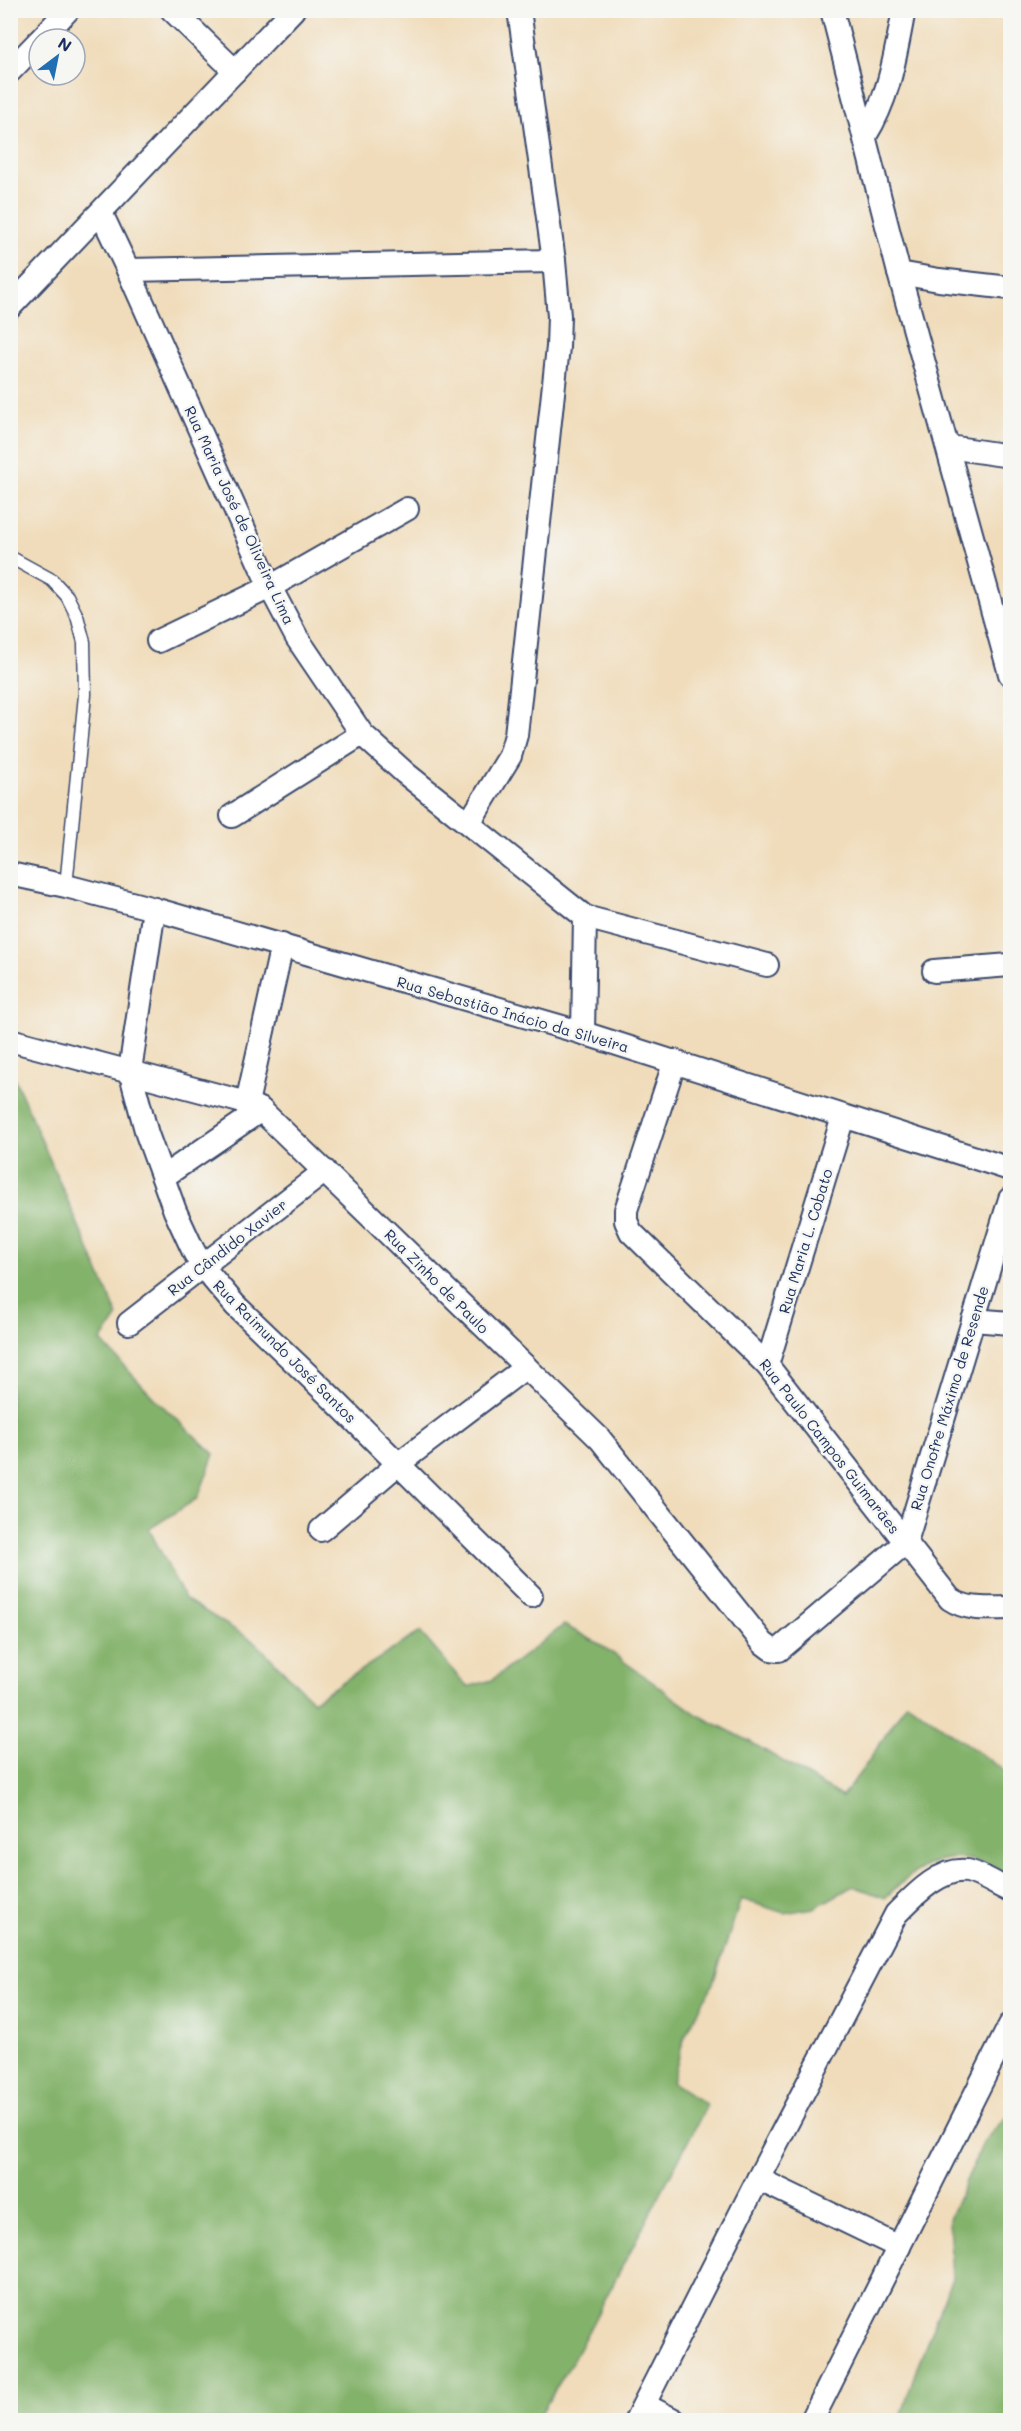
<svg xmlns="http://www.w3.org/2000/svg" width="1021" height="2431" font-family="Mali,sans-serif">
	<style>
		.forest { fill: #83b26b; stroke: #4f7064; stroke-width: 1.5 }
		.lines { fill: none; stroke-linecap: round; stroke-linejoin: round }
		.lane-casing { stroke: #3b496c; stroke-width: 15 }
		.street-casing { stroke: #3b496c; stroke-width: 26 }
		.lane { stroke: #fff; stroke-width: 12 }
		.street { stroke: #fff; stroke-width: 22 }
		.labels { text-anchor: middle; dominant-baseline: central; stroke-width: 5; stroke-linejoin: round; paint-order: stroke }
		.street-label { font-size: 15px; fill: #1b2f5e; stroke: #f6f6f2 }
	</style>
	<rect width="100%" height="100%" fill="#f6f6f2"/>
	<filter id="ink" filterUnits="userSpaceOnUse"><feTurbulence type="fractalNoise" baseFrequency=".0167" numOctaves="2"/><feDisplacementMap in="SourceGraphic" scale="12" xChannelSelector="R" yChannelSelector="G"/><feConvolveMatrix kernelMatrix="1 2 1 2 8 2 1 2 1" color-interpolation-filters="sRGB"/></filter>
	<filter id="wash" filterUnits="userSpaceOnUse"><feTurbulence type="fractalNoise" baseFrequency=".008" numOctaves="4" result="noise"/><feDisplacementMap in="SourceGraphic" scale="24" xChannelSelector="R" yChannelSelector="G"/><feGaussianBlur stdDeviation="1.35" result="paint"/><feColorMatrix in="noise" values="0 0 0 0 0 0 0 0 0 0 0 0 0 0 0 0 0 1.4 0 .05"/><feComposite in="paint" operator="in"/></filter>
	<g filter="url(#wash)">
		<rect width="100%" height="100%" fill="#f0dcba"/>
		<!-- forest -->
		<g class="forest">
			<path d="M10,1068l108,248 -17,25 52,56 61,57 -16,44 -49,31 36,70 70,43 58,59 107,-69 47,55 25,-7 72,-55 37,20 97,70 51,26 93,56 26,-35 39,-60 103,73v102c-10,-5 -22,-13 -34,-16 -39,-11 -65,12 -91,37l-32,-12 -39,22 -30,5 -43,-14 -29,87 -27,49 -13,47 35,23 -135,257 -35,58h-526z"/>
			<polygon points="1008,2115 1010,2116 1010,2420 900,2420 915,2373 952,2278 949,2219 984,2141"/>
		</g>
	</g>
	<g filter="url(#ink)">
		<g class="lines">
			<defs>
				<polyline id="lane" points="10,557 52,580 67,596 77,616 84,642 85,695 66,886"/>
				<g id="street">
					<polyline points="172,10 235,71"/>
					<polyline points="832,10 899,273 1010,674"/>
					<polyline points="41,39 68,10"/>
					<polyline points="10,71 39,41"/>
					<path d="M865,136c25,-40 30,-80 39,-126"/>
					<polyline points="101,213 128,270 270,587 297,638 362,734 405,773 585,917 583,1033"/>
					<polyline points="128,270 554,261"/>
					<polyline points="899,273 939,280 1010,288"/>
					<polyline points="10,307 293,10"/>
					<polyline points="949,447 1010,456"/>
					<polyline points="158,641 270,587 407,509"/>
					<polyline points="232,816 362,734"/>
					<polyline points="469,823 510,756 516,735 558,347 559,316 554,261 519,10"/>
					<polyline points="10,874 66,886 154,909 583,1033 1010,1169"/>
					<polyline points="154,909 130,1071 147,1134 175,1211 193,1250 202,1266 235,1305 332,1398 531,1596"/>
					<polyline points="585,917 767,965"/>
					<polyline points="934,971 1010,965"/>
					<polyline points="10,1040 247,1103 261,1110 600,1439 763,1643 771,1649 779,1650 906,1542 1010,1199"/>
					<path d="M675,1061l-49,149v11l5,11 136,133 183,234c18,12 39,9 60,9"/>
					<polyline points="247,1103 282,945"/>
					<polyline points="163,1177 261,1110"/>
					<polyline points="973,1320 1010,1323"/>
					<polyline points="129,1323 325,1171"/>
					<polyline points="767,1365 843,1117"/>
					<polyline points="321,1530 398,1464 526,1367"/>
					<polyline points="758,2179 899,2247"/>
					<polyline points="645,2405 674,2420"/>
					<path d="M636,2420l122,-241 138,-265c17,-17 44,-47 71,-43 12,2 32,15 43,20"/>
					<polyline points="812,2420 1010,2025"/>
				</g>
			</defs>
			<!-- lane casing -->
			<use href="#lane" class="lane-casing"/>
			<!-- street casing -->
			<use href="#street" class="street-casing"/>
			<!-- lane -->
			<use href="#lane" class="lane"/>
			<!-- street -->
			<use href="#street" class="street"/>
		</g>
	</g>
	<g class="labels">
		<!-- street labels -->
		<g class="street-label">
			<text transform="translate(240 515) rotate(65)">Rua Maria José de Oliveira Lima</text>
			<text transform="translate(513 1014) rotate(16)">Rua Sebastião Inácio da Silveira</text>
			<text transform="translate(805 1241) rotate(-73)">Rua Maria L. Cobato</text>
			<text transform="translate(227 1247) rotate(-38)">Rua Cândido Xavier</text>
			<text transform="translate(437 1281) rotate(45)">Rua Zinho de Paulo</text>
			<text transform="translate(285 1351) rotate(45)">Rua Raimundo José Santos</text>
			<text transform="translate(949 1398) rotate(-73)">Rua Onofre Máximo de Resende</text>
			<text transform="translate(830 1446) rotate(52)">Rua Paulo Campos Guimarães</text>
		</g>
	</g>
	<!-- margin -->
	<rect width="1021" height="2431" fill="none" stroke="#f6f6f2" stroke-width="36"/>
	<!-- north arrow -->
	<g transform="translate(57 57) rotate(32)"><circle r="28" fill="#f6f6f2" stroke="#9ea6b7" stroke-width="1.5"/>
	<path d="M0-4.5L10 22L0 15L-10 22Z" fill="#1f6fb2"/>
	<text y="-9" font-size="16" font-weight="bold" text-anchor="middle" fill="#1b2f5e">N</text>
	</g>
</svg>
